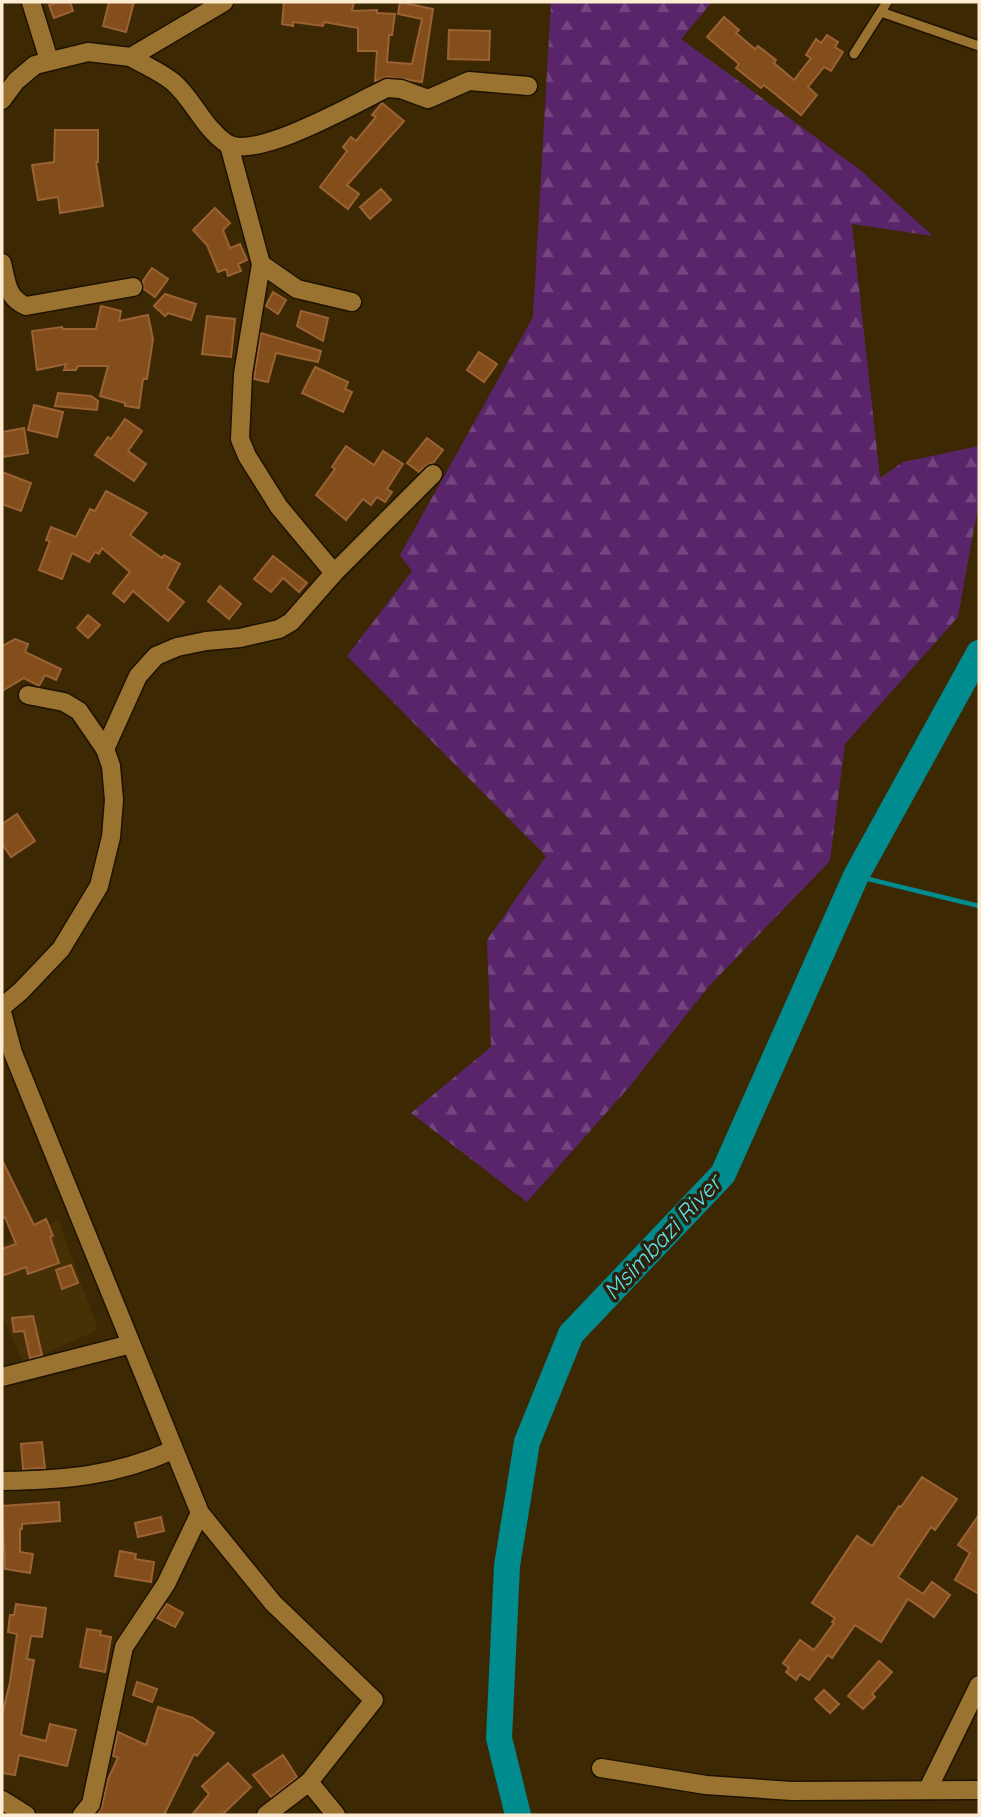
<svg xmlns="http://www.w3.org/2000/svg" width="981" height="1817" font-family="Quicksand,sans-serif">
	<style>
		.built { fill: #463005 }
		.forest { fill: url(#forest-firs) }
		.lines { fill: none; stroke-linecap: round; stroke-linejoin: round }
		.stream { stroke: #008b8f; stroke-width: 4.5 }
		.river { stroke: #008b8f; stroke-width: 26 }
		.building { fill: #844d1c; stroke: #9b6233; stroke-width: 2 }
		.lane-casing { stroke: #1e1201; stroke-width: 12 }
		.street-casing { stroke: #1e1201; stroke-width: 21 }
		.lane { stroke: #9a7331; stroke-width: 9 }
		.street { stroke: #9a7331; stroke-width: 18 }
		.labels { text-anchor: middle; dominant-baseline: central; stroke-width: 7; stroke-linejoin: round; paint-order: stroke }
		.water-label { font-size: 23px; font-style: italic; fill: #5ee5e9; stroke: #2d200c }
	</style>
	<defs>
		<pattern id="forest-firs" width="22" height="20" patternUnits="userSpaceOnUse" patternTransform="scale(1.75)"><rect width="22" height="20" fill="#5a246a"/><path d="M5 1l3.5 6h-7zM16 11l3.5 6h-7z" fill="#73447e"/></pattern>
	</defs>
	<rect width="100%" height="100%" fill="#3c2803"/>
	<!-- built -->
	<polygon class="built" points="59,1221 98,1330 23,1363 2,1315 2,1244"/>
	<!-- forest -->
	<polygon class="forest" points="551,2 712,2 681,39 859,169 933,236 852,224 880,478 903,462 979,446 979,501 958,617 845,744 830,861 709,986 630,1086 527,1202 411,1113 491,1047 487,940 546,856 347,656 412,571 400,555 533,317"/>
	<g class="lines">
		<!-- stream -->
		<polyline class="stream" points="856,876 979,906"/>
		<!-- river -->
		<polyline class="river" points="518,1815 499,1738 507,1566 527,1442 571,1334 723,1174 856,876 979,653"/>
	</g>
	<!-- building -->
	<g class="building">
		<polygon points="58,2 70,2 73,11 54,18 49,5"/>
		<polygon points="109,2 134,2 126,32 103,26"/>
		<polygon points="284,2 354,2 352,11 377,10 377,13 395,14 392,35 389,35 387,62 412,64 422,19 398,14 400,2 433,9 422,82 388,77 375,81 377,51 358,51 358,28 324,22 323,26 293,22 293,26 282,24"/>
		<polygon points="724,17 739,30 736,33 755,49 758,46 776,60 774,63 794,80 811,58 806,55 816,39 821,43 827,35 838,42 835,47 843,52 831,71 824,67 808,87 817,95 801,115 764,85 761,88 736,68 739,64 707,37"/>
		<polygon points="449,30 490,31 489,60 448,59"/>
		<polygon points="382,103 404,121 347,185 359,194 348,209 320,187 347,151 343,147 351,137 356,141 376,117 372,115"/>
		<polygon points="55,130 98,130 98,162 96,162 103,206 60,213 58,197 38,200 32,165 54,162"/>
		<polygon points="381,189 391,200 370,219 360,207"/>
		<polygon points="215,208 230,223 223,230 230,248 240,244 247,260 238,264 241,271 228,276 226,269 218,272 207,245 193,230"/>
		<polygon points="152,268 168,279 155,297 144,289 143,281"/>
		<polygon points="273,292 286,300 278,314 266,306"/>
		<polygon points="165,294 196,304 191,320 168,313 165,316 154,306"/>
		<polygon points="101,306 121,311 119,321 148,315 153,339 147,379 143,379 139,408 125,406 125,403 100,396 108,366 78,366 76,370 64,370 66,364 37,370 32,331 62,327 63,329 96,329"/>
		<polygon points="301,311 328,318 323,341 297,326"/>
		<polygon points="207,316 235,319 231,357 202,354"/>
		<polygon points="261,333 321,351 318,362 276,353 268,382 254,379"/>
		<polygon points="479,352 497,364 484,382 467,370"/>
		<polygon points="315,367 348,382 345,389 352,392 343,412 302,393"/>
		<polygon points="58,393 91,396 98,401 97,410 55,406"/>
		<polygon points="34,405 63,412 57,437 28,430"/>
		<polygon points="125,419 142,431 128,451 146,464 134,481 95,455 108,437 111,439"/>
		<polygon points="24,428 28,453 2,457 2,432"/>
		<polygon points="427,438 443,450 433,463 425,466 419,472 407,463"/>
		<polygon points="346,446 374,465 383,451 403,464 387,489 392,492 385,502 377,497 371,505 363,499 346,520 316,495 335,469 332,467"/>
		<polygon points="2,472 31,483 21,511 2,504"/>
		<polygon points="106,491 147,513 130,535 162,558 164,555 180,564 167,588 184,602 168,621 133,591 124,602 113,593 130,572 102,548 99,554 95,552 89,562 72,553 62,579 39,570 50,541 46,540 51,527 76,537 90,509 95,511"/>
		<polygon points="273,556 307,583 299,592 283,578 271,592 254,579"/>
		<polygon points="220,586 241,604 229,619 208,601"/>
		<polygon points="88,615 100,625 88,638 77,628"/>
		<polygon points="15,639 28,644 25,652 61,669 56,680 45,675 39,686 24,678 2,691 2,646"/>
		<polygon points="17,814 35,841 11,857 2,844 2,824"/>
		<polygon points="2,1160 34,1225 46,1219 53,1236 50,1237 59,1263 28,1274 26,1267 2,1276 2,1249 16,1244 5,1217 2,1219"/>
		<polygon points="71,1265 78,1283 62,1289 56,1270"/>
		<polygon points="33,1316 42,1355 30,1358 24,1331 14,1332 12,1318"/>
		<polygon points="42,1442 45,1468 23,1469 21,1444"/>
		<polygon points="922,1477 957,1499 935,1530 931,1527 898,1577 923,1594 932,1582 950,1595 934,1617 908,1599 881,1642 855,1625 832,1658 828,1655 809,1680 800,1674 796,1680 786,1672 789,1668 783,1663 800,1640 814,1650 834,1623 832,1622 835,1618 812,1603 857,1536 872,1546 899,1506 901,1507"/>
		<polygon points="59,1502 60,1521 22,1524 22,1529 20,1529 20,1552 33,1554 30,1573 5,1569 2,1506"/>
		<polygon points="979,1515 979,1594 955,1580 970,1553 958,1545"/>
		<polygon points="161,1517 164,1531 138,1537 135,1523"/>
		<polygon points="120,1551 136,1554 135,1559 154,1562 151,1582 115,1576"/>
		<polygon points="16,1604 46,1608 42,1637 31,1636 27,1659 34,1660 21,1735 46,1741 50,1724 76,1730 67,1766 19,1755 15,1775 2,1773 2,1715 10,1682 17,1634 8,1632 10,1615 14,1615"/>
		<polygon points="167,1604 183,1613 175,1627 157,1618"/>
		<polygon points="87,1629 101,1631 100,1635 111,1637 105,1672 80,1667"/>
		<polygon points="879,1661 892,1672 872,1694 875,1697 863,1709 848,1696"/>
		<polygon points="137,1682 157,1689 152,1702 133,1695"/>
		<polygon points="824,1690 839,1704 830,1713 815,1699"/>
		<polygon points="158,1707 193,1718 214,1733 197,1756 194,1754 164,1815 96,1815 102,1807 108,1779 118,1758 113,1756 118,1732 146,1745"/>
		<polygon points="283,1755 297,1777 271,1797 253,1775"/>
		<polygon points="228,1763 251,1787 222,1815 192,1815 209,1794 202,1786"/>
	</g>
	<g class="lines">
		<defs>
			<g id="lane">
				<polyline points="881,12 979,46"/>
				<polyline points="854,54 887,2"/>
			</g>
			<g id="street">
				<polyline points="31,2 49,60"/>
				<path d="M131,57c13,8 30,15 42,25 20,17 30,45 53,61 28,19 132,-41 161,-55l14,1 27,10 41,-18 59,5"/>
				<polyline points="2,100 16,81 35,65 88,52 131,57 224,2"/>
				<polyline points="229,145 261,264 243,374 240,439 247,456 279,507 334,573"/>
				<path d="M2,263c5,19 4,34 24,43l107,-19"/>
				<polyline points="261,264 297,289 352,302"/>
				<polyline points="105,749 138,676 156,656 177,647 206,641 240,638 279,629 291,622 334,573 433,474"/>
				<polyline points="2,1007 21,991 61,949 99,886 111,837 114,800 111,766 105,749 79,711 64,702 28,695"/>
				<polyline points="2,1012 13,1053 200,1513 273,1603 374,1700 309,1782 266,1815"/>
				<polyline points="2,1377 131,1344"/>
				<path d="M2,1481c63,-1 113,-5 171,-31"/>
				<polyline points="601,1768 706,1785 792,1791 979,1790"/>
				<polyline points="309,1782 336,1815"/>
				<polyline points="928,1789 979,1685"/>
				<polyline points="2,1800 26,1815"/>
				<polyline points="82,1815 91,1804 124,1647 166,1584 200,1513"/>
			</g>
		</defs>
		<!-- lane casing -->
		<use href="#lane" class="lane-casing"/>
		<!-- street casing -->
		<use href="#street" class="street-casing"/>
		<!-- lane -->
		<use href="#lane" class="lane"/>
		<!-- street -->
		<use href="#street" class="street"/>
	</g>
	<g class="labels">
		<!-- water labels -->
		<g class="water-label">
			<text transform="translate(662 1237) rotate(-47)">Msimbazi River</text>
		</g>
	</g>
	<!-- border -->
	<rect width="981" height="1817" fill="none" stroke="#fdecd2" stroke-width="7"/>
</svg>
